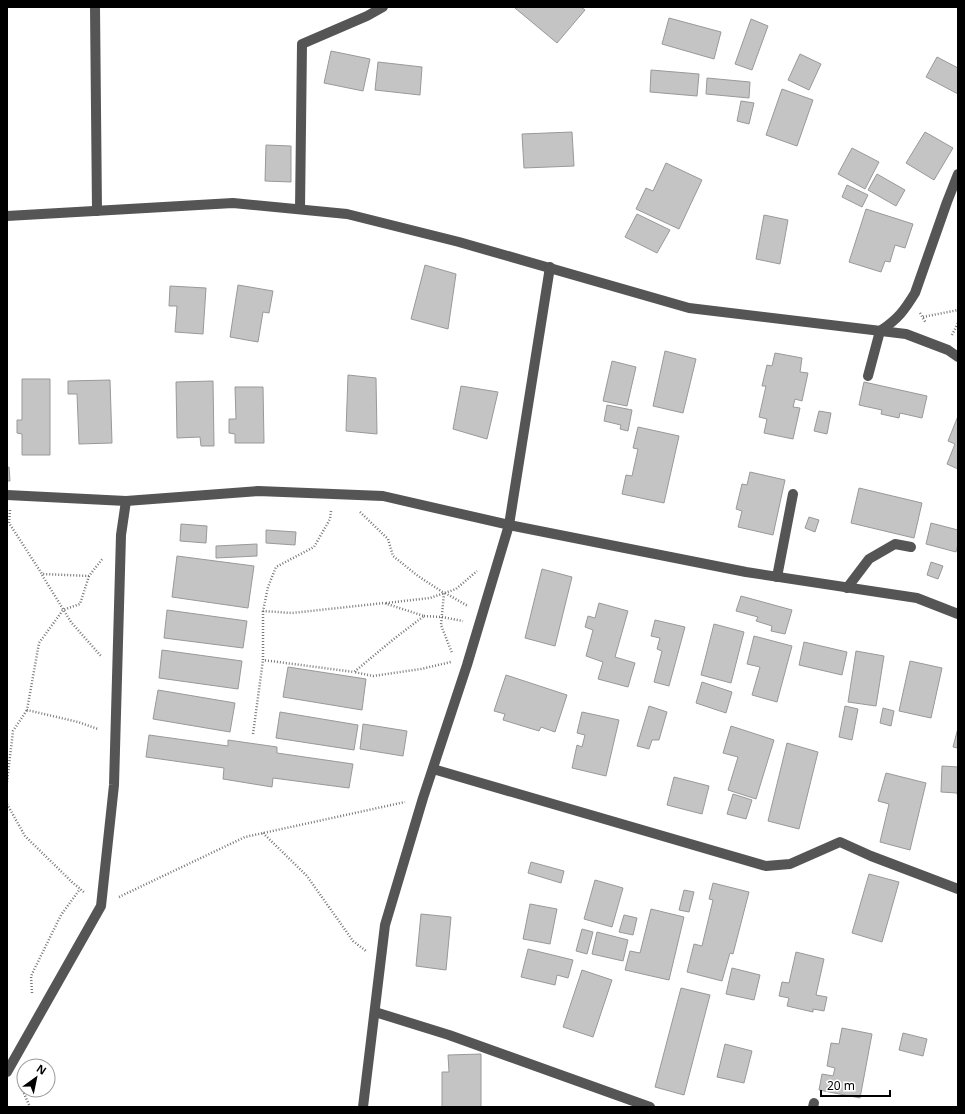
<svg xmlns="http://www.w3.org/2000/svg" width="965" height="1114" font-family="'Noto Sans',sans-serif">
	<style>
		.building { fill: #c4c4c4; stroke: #999 }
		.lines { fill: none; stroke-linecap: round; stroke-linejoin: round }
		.path { stroke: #777; stroke-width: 2.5; stroke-dasharray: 1 2; stroke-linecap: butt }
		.minor { stroke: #555; stroke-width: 10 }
	</style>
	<rect width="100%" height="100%" fill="#fff"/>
	<!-- building -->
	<g class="building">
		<polygon points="516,7 581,7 585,10 557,43 515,8"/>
		<polygon points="669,18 721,32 714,59 662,44"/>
		<polygon points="751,19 768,26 752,70 735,64"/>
		<polygon points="331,51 370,59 363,91 324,83"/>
		<polygon points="800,54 821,64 809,90 788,80"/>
		<polygon points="937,57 958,68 958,94 926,77"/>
		<polygon points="378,62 422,67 420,95 375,90"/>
		<polygon points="651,70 699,74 697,96 650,92"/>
		<polygon points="707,78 750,82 749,98 706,94"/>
		<polygon points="782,89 813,100 797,146 766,135"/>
		<polygon points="741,101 754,103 749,124 737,121"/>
		<polygon points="572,132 574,166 524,168 522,134"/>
		<polygon points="925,132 953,148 934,180 906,163"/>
		<polygon points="266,145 291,146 291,182 265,181"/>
		<polygon points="852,148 879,162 865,189 838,174"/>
		<polygon points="666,163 702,180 679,229 636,209 646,188 653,191"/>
		<polygon points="877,174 905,190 896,206 868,190"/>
		<polygon points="847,185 868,195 862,207 842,197"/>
		<polygon points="866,209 913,224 905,248 895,245 890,262 885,261 881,272 849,262"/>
		<polygon points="637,214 670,230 657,253 625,237"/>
		<polygon points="764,215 788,220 780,264 756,259"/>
		<polygon points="425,265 456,274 448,329 411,319"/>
		<polygon points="238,285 273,291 269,313 263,312 258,342 230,337"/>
		<polygon points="170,286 206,288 203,334 175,332 177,306 169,306"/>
		<polygon points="665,351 696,359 683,413 653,406"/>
		<polygon points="775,353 802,358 800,372 808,373 802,401 795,399 793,407 800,408 793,439 764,433 767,419 759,417 766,386 762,386 767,365 772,366"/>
		<polygon points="612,361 636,367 627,406 603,401"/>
		<polygon points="348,375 376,378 377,434 346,431"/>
		<polygon points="22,379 50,379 50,455 22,455 22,434 17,433 17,420 22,420"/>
		<polygon points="110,380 112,443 79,444 77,394 68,394 68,381"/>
		<polygon points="213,381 214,446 201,446 200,437 177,438 176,382"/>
		<polygon points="864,382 927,396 922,418 900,413 899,418 881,414 882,410 859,405"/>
		<polygon points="461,386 498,392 487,439 453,429"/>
		<polygon points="235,387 263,387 264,443 235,443 235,434 229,433 229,419 236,419"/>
		<polygon points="607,405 632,410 628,431 620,429 621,425 604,421"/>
		<polygon points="819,411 831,413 827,434 814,431"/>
		<polygon points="958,416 958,469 947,464 955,444 948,441"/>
		<polygon points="638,427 679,436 664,503 622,494 626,475 632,476 638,449 633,448"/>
		<polygon points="9,467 10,481 7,481 7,468"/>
		<polygon points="750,472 785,480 773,535 738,527 742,511 736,509 742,484 747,485"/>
		<polygon points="859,488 922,503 914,538 851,523"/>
		<polygon points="809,517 819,520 815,532 805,528"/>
		<polygon points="931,523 958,530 958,544 956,552 926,544"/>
		<polygon points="181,524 207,526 206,543 180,541"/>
		<polygon points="266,530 296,532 295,545 266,543"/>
		<polygon points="257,544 257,556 216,558 216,546"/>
		<polygon points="177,556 254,566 248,608 172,597"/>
		<polygon points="931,562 943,566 938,579 927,575"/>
		<polygon points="542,569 572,577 555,646 525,638"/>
		<polygon points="741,596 792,610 785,634 771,631 772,626 756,621 758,617 736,611"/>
		<polygon points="599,603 628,611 615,657 635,663 628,687 598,679 603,662 586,656 593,630 585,627 588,616 595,618"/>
		<polygon points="167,610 247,621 243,648 164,638"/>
		<polygon points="655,620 685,627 669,686 654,682 662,651 657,649 660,638 651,636"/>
		<polygon points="714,624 744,632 731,683 701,675"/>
		<polygon points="754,636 792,646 777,702 752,695 760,667 747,664"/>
		<polygon points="804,642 847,652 842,675 799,665"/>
		<polygon points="162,650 242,661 238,689 159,678"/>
		<polygon points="856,651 884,656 876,706 848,702"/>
		<polygon points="910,661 942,668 931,718 899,711"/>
		<polygon points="288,667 366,679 362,710 283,697"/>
		<polygon points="506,675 567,695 555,732 541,727 539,731 503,720 505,714 494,711"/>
		<polygon points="702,682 732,692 726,713 696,703"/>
		<polygon points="158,690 235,703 230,732 153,719"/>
		<polygon points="649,706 667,712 659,740 652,740 649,749 637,746"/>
		<polygon points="845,706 858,709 852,740 839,737"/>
		<polygon points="883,708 894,711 891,726 880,723"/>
		<polygon points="280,712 358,725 354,750 276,738"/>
		<polygon points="582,712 619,720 606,776 572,768 577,745 582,747 585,735 577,733"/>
		<polygon points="363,724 407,731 403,756 360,749"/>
		<polygon points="731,726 774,740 756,799 728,790 738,757 723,753"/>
		<polygon points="958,728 958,748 953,747"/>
		<polygon points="149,735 228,746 228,740 277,747 277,753 353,764 349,788 273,778 272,787 223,779 224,768 146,757"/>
		<polygon points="787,743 818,752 799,829 768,821"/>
		<polygon points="942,766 958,767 958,798 957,793 941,792"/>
		<polygon points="886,773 926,783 910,850 880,842 889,804 878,801"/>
		<polygon points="674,777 709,786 702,814 667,805"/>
		<polygon points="733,794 752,800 746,819 727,814"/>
		<polygon points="531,862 564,871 561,883 528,873"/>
		<polygon points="869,874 899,882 882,942 852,933"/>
		<polygon points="595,880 623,888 612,927 584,919"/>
		<polygon points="713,883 749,892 733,954 730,953 722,981 687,972 694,944 702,946 713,900 709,899"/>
		<polygon points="684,890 694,892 689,912 679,910"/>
		<polygon points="530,904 557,909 550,944 523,939"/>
		<polygon points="651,909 684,917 669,980 625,970 630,951 640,953"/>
		<polygon points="421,914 451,917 446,970 416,966"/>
		<polygon points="624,915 637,918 633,935 619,932"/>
		<polygon points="582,929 593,932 587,954 576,951"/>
		<polygon points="597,932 628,940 623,961 592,954"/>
		<polygon points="528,949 573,960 568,978 557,975 555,985 521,977"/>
		<polygon points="796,952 824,959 816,995 827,997 824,1011 813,1009 813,1012 787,1006 789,998 779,996 782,982 789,983"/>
		<polygon points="732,968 760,975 754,1000 726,994"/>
		<polygon points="582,970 612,980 593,1037 563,1027"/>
		<polygon points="681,988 710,995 684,1095 655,1087"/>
		<polygon points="842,1028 872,1034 860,1098 819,1090 822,1074 833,1076 835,1068 827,1066 831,1043 839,1044"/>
		<polygon points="903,1033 927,1039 923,1056 899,1050"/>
		<polygon points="725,1044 752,1051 744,1083 717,1077"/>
		<polygon points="481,1054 481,1107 442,1107 442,1072 449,1072 448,1055"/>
	</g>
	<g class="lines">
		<!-- path -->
		<g class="path">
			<polyline points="920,313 926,323"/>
			<polyline points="923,317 958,310"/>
			<polyline points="952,335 958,323"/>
			<polyline points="10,510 9,523 42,574 89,576 103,558"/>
			<polyline points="331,511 330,519 314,547 276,567 268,587 263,611 292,613 384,603 424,616 395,638 354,672 373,676 421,669 451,662"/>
			<polyline points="360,512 388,539 393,556 418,576 444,593 441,625 452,653"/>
			<polyline points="42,575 71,622 101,656"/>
			<polyline points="89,576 80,604 63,610 39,643 27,710 78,722 98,729"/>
			<polyline points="445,593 468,606"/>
			<polyline points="386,603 430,598 456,589 477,571"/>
			<polyline points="263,611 263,660 354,672"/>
			<polyline points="424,616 442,617 463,621"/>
			<polyline points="253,734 263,660"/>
			<polyline points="7,782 13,731 27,710"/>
			<polyline points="7,804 25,836 72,882 85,893"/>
			<polyline points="263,833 307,876 353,941 366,951"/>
			<polyline points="119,897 245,837 405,802"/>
			<polyline points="32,993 31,976 61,915 80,889"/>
			<polyline points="19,1082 30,1107"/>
		</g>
		<!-- minor -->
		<g class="minor">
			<polyline points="95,7 97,211"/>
			<polyline points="300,209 302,44 367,16 383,7"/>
			<polyline points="7,216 233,203 347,214 459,242 689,308 906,334 948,350 958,357"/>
			<path d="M868,376l12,-45c18,-12 24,-20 35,-38l32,-91 11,-28"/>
			<polyline points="7,495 126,501 258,491 383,496 509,525 746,572 917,598 958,614"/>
			<polyline points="777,577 793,494"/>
			<polyline points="847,588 869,559 895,544 911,547"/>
			<polyline points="433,769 766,866 790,864 840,842 871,856 958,889"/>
			<polyline points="375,1012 449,1035 650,1107"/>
			<polyline points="7,1072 101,906 114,785 121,535 126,501"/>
			<polyline points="363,1107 385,925 423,798 467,665 509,525 550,267"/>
			<polyline points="813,1107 814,1103"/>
		</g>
	</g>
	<!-- border -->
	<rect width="965" height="1114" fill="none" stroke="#000000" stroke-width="16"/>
	<!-- north arrow -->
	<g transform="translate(36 1078) rotate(33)"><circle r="19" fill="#ffffff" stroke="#999999"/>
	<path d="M0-3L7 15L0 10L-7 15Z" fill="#000000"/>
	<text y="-6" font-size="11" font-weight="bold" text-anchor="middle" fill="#000000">N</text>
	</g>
	<!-- scale -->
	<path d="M821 1090v6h69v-6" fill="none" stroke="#000000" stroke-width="2"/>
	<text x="827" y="1090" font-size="12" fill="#000000" stroke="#ffffff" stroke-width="3" paint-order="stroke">20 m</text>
</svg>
